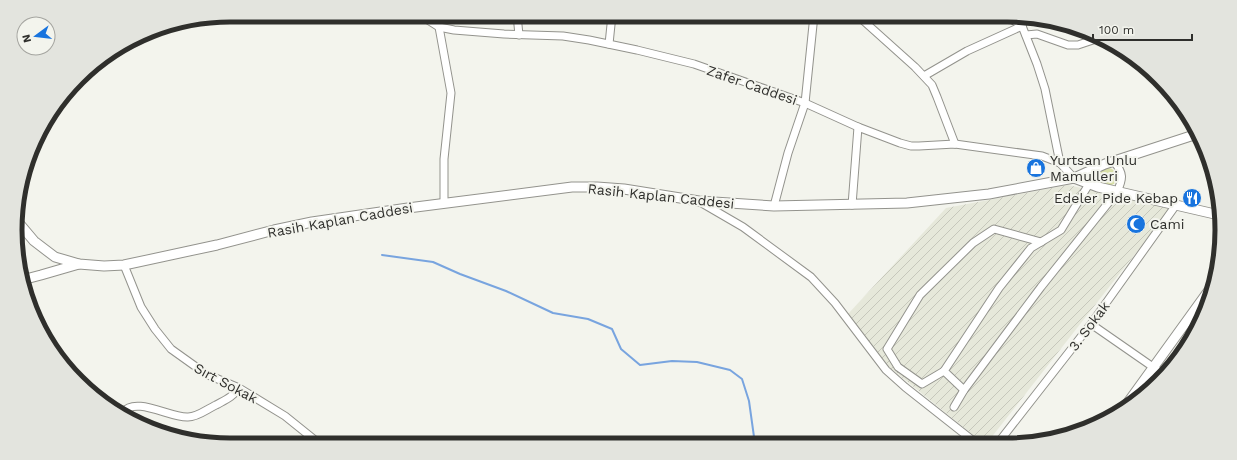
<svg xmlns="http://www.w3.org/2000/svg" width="1237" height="460" font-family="'Work Sans',sans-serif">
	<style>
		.industrial { fill: url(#industrial-furrows) }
		.grass { fill: #d9e0a7 }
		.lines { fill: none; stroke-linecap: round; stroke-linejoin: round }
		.stream { stroke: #78a4df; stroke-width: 2 }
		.minor-casing { stroke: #93938d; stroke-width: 9 }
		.tertiary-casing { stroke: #93938d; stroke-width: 11 }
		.minor { stroke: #fff; stroke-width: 7 }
		.tertiary { stroke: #fff; stroke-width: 9 }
		.labels { text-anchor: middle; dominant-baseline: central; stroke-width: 4; stroke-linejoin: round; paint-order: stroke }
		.street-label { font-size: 14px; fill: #2f2f2c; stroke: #f3f4ed }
		.poi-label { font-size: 14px; fill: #2f2f2c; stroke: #f3f4ed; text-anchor: start }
		.rim { fill: none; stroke: #2f2f2c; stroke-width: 5 }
	</style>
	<defs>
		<pattern id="industrial-furrows" width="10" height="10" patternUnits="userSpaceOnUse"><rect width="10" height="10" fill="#e6e8da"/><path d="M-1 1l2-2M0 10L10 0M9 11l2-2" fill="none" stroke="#c6c7bb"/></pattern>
	</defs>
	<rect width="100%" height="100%" fill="#f3f4ed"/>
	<!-- industrial -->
	<polygon class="industrial" points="1068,185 1171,208 987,443 983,443 888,366 848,314 946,208"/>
	<!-- grass -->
	<circle class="grass" cx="1108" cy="177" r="9"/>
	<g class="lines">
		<!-- stream -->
		<polyline class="stream" points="382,255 433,262 460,274 506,291 553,313 588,319 612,329 621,349 640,365 672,361 697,362 730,370 742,379 749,401 755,444"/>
		<defs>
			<g id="minor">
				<polyline points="420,15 439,27 454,30 504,34 563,36 589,40 637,50 694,64 805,103 858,127 900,143 911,146 919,146 955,144 1042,156 1060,163 1074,178"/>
				<polyline points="517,15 519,35"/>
				<polyline points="857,15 915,67 932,85 937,97 955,144"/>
				<polyline points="1005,15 1022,26"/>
				<polyline points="1023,17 1022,26 1037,64 1045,89 1060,163"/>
				<polyline points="439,27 451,93 444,159 444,203"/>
				<polyline points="1026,35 1037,34 1068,45 1078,45 1096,39"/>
				<polyline points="609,44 612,15"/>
				<polyline points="924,76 967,51 1022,26"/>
				<path d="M1095,169l-5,8 -1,7 -28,46 -30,18 -32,40 -55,83 20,19 77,-103 76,-95c6,-13 7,-19 -3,-30"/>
				<polyline points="700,202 743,227 811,277 835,303 886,370 905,387 976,443"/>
				<polyline points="852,205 858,127"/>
				<polyline points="774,206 788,153 805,103 814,15"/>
				<polyline points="124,265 141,307 155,329 171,349 206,374 239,388 285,416 321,445"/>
				<polyline points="1091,324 1163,374"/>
				<polyline points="944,371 922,384 898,367 887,349 920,295 973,243 994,229 1041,242"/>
				<polyline points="954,407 964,390"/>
				<path d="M123,412c13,-16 47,6 65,5 10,0 19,-8 28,-12 9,-5 17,-8 23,-17"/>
				<polyline points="998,443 1091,324 1176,205"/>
			</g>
			<g id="tertiary">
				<polyline points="1074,178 1098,187 1219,215"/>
				<polyline points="18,222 34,241 55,257 79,264 104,266 124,265 217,245 274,230 312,222 408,208 572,187 597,187 624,189 699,201 774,206 907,203 989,194 1074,178 1105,164 1197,134"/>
				<polyline points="22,280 41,275 79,264"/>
				<polyline points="1124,408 1215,282"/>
			</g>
		</defs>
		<!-- minor casing -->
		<use href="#minor" class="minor-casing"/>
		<!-- tertiary casing -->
		<use href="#tertiary" class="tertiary-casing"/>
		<!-- minor -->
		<use href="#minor" class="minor"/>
		<!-- tertiary -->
		<use href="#tertiary" class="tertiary"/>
	</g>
	<!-- icons -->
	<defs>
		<symbol id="shop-disc" viewBox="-11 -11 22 22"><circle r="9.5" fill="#1874de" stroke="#f3f4ed"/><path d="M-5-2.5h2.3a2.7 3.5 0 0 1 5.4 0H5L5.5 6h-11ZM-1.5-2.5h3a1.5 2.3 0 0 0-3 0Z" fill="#fff"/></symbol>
		<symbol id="restaurant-disc" viewBox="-11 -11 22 22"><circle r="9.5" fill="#1874de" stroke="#f3f4ed"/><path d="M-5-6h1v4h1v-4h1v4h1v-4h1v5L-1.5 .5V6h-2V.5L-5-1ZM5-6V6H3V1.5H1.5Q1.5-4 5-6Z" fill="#fff"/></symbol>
		<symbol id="mosque-disc" viewBox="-11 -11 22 22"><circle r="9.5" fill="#1874de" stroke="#f3f4ed"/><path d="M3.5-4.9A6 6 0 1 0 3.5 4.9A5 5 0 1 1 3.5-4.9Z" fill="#fff"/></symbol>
	</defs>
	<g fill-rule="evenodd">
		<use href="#shop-disc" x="1025" y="157" width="22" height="22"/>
		<use href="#restaurant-disc" x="1181" y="187" width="22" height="22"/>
		<use href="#mosque-disc" x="1125" y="213" width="22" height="22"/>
	</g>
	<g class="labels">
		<!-- street labels -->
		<g class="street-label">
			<text transform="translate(752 85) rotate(19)">Zafer Caddesi</text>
			<text transform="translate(661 196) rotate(6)">Rasih Kaplan Caddesi</text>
			<text transform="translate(340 220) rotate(-10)">Rasih Kaplan Caddesi</text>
			<text transform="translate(1089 326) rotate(-53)">3. Sokak</text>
			<text transform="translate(226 383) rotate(28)">Sırt Sokak</text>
		</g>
		<!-- poi labels -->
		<g class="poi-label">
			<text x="1050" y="160">Yurtsan Unlu<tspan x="1050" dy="16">Mamulleri</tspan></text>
			<text x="1178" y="198" text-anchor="end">Edeler Pide Kebap</text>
			<text x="1150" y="224">Cami</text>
		</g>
	</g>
	<!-- crop -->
	<path d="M0 0H1237V460H0ZM230 22H1007A208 208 0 0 1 1215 230V230A208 208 0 0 1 1007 438H230A208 208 0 0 1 22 230V230A208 208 0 0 1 230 22Z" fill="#e3e4de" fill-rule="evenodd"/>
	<path class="rim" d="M230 22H1007A208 208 0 0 1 1215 230V230A208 208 0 0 1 1007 438H230A208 208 0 0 1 22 230V230A208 208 0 0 1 230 22Z"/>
	<!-- north arrow -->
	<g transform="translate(36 36) rotate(255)"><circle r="19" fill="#f3f4ed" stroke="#a5a5a0"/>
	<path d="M0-3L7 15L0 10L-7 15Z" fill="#1874de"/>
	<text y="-6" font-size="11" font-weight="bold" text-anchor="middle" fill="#2f2f2c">N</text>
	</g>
	<!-- scale -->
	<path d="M1093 34v6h99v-6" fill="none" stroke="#2f2f2c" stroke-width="2"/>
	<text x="1099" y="34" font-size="12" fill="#2f2f2c" stroke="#f3f4ed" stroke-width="3" paint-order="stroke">100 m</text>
</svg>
